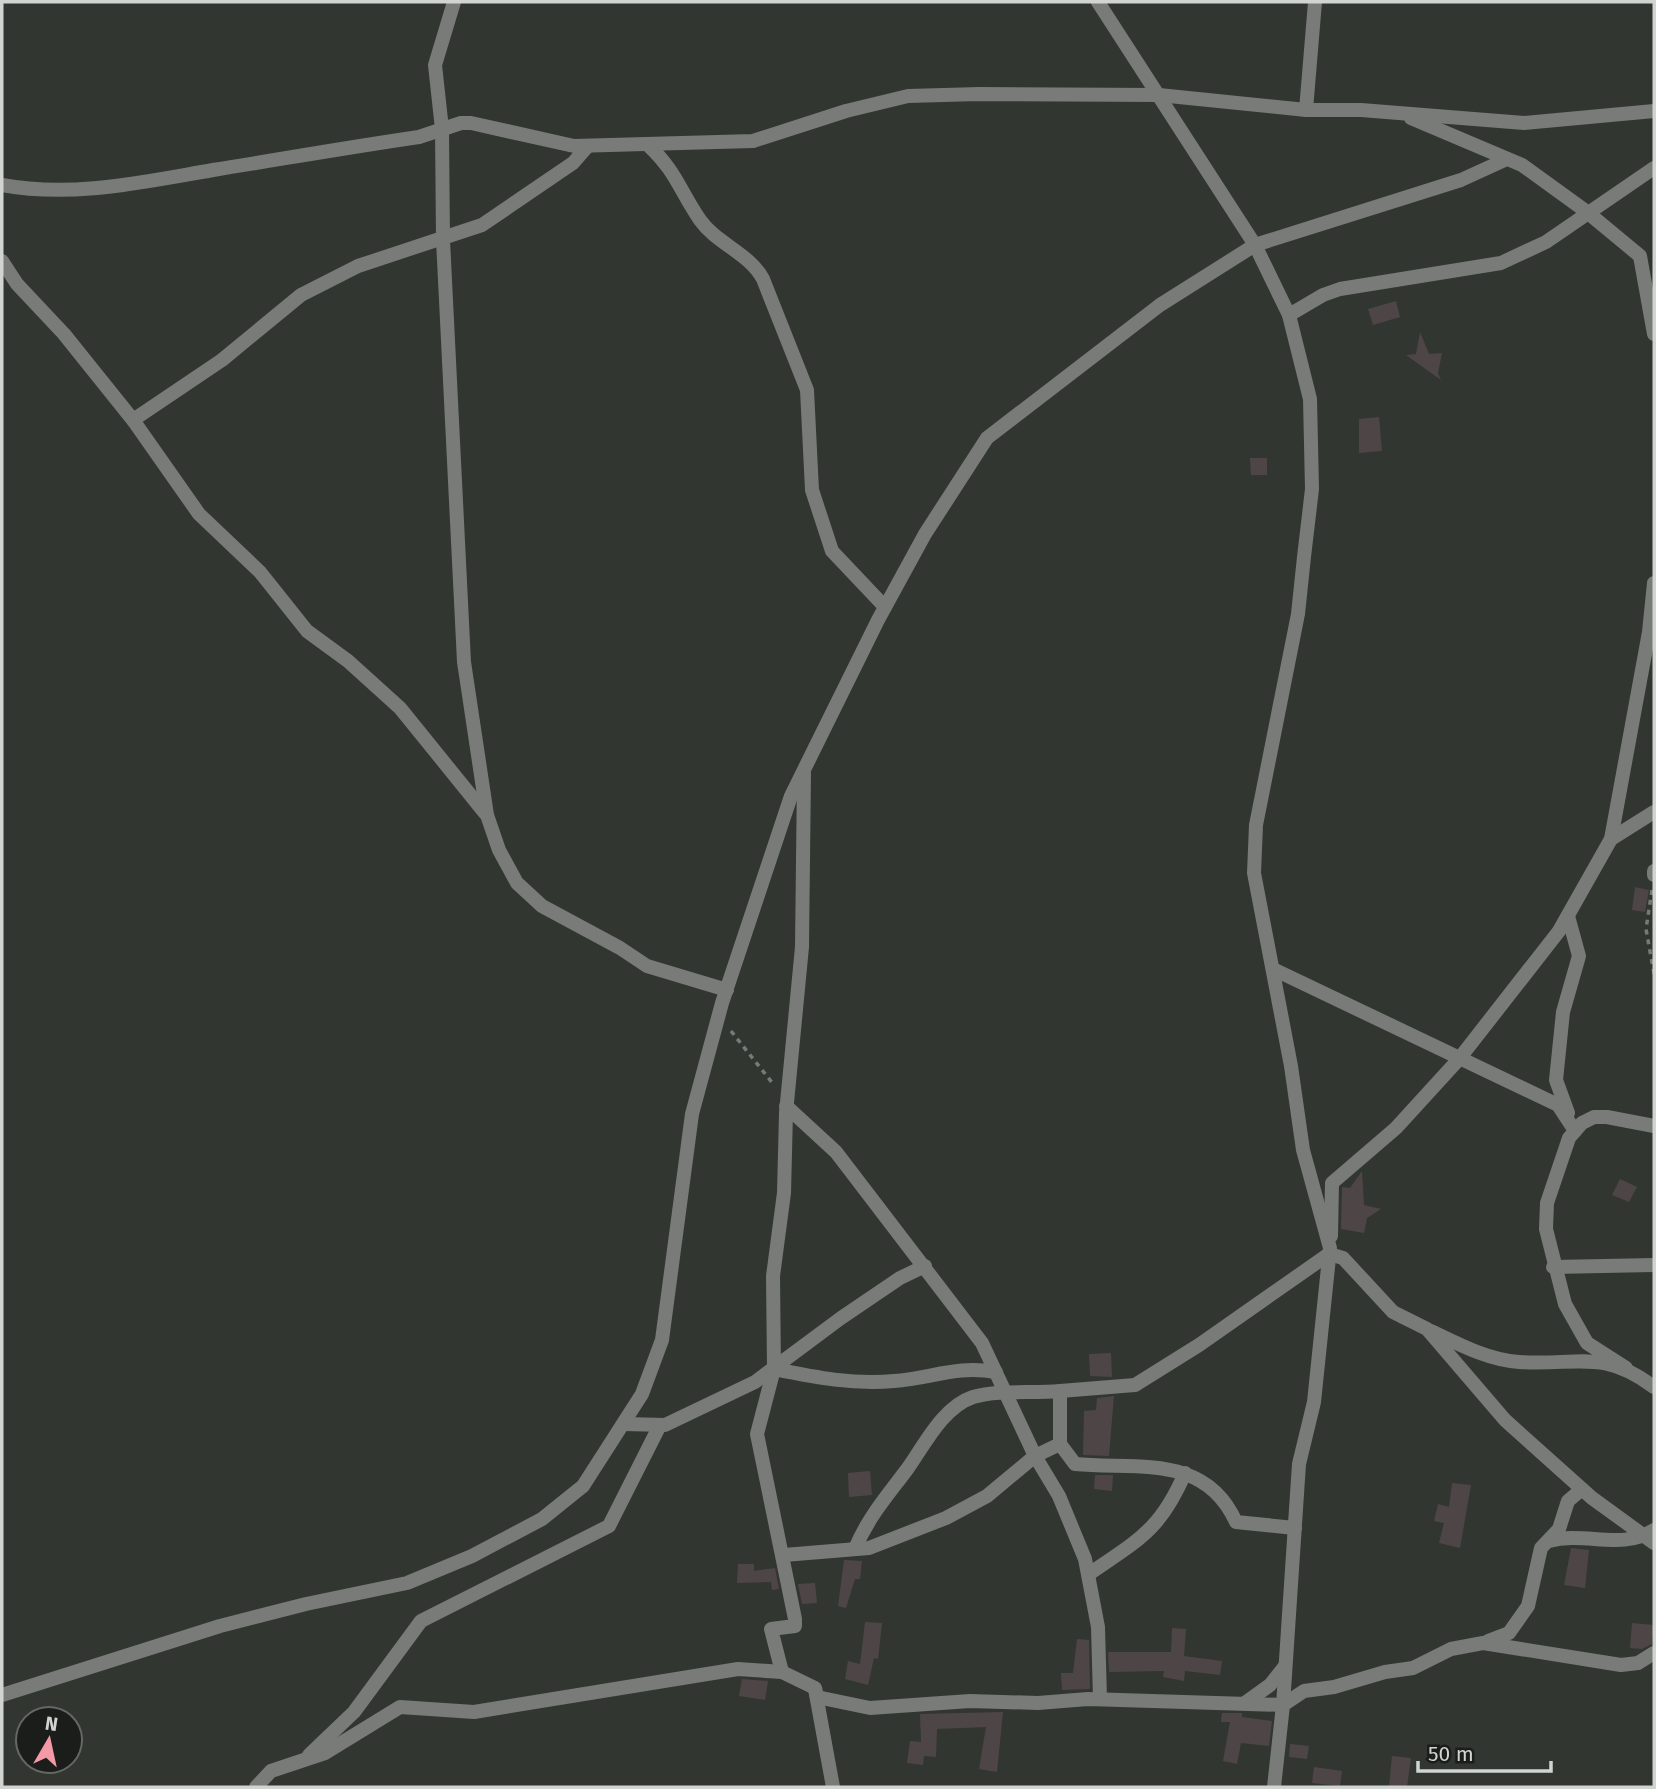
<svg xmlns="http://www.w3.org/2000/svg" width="1656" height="1789" font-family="'Fira Sans',sans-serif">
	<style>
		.building { fill: #4e4646 }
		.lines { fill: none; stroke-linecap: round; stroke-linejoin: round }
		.path { stroke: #777b77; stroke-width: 3.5; stroke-dasharray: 5 5; stroke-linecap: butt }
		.street { stroke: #787b78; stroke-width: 14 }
	</style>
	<rect width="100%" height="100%" fill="#313631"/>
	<!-- building -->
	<g class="building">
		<polygon points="1396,301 1400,317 1373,325 1368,309"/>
		<polygon points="1420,332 1429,354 1442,353 1438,373 1441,380 1406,355 1416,354"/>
		<polygon points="1379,417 1382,451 1359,453 1359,419"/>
		<polygon points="1250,458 1267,458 1267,475 1251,475"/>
		<polygon points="1635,887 1649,890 1645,912 1632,910"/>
		<polygon points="1362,1171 1364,1205 1381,1209 1367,1218 1364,1233 1341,1229 1342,1187 1350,1188"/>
		<polygon points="1620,1179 1637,1187 1629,1202 1612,1195"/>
		<polygon points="1111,1353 1112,1377 1090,1376 1089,1354"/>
		<polygon points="1114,1396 1109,1456 1083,1455 1084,1411 1096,1410 1097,1398"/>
		<polygon points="870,1471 872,1495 849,1497 848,1473"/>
		<polygon points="1095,1475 1113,1475 1112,1491 1094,1489"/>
		<polygon points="1452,1483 1471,1485 1460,1548 1439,1543 1444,1523 1434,1521 1438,1504 1449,1507"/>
		<polygon points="1571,1548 1589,1550 1585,1588 1564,1585"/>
		<polygon points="844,1560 862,1561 860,1579 855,1579 846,1608 838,1606"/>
		<polygon points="738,1564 754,1564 754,1571 775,1568 779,1589 772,1590 771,1582 737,1583"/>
		<polygon points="815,1583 817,1603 802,1604 798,1584"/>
		<polygon points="865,1622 882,1623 878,1659 874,1658 868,1685 845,1679 848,1661 860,1664"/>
		<polygon points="1632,1623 1654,1625 1652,1644 1642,1649 1630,1648"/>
		<polygon points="1172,1628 1186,1629 1184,1656 1222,1661 1220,1675 1185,1671 1184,1681 1163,1677 1164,1671 1109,1672 1108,1652 1171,1652"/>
		<polygon points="1077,1639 1089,1640 1090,1689 1062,1690 1061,1673 1073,1673"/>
		<polygon points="742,1679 768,1681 765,1700 739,1696"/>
		<polygon points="1003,1712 997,1772 979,1769 986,1727 937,1729 936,1757 924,1756 923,1765 907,1763 910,1741 921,1742 920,1714"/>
		<polygon points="1222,1713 1242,1713 1242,1717 1272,1721 1269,1746 1241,1743 1237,1764 1223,1761 1230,1722 1221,1722"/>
		<polygon points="1290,1744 1309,1746 1307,1759 1289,1757"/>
		<polygon points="1392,1756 1411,1758 1407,1787 1389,1787"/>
		<polygon points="1314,1767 1342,1771 1340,1786 1312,1783"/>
	</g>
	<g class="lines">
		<!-- path -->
		<g class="path">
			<polyline points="1652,890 1646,929 1654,974"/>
			<polyline points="731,1031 774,1085"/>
		</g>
		<!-- street -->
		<g class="street">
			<polyline points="454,2 435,65 442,129 443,240 464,662 487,815 499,850 517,883 542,906 620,948 647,966 727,990"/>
			<polyline points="1098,2 1255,245 1289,315 1310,399 1312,489 1304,557 1298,614 1256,825 1254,873 1291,1066 1303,1150 1330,1248 1314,1402 1299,1464 1283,1705 1274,1787"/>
			<polyline points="1306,110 1315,2"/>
			<polyline points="1411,118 1522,165 1587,212 1640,256 1654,334"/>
			<path d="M648,145c28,26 32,46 52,75 17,24 49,33 63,59l44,111 5,100 20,61 53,56"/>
			<path d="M2,185c71,13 140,-3 211,-15 69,-11 137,-23 206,-33l42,-14h10l103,23 179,-5 93,-30 62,-15 71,-2 180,1 147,15h55l163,13 130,-12"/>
			<polyline points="2,261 17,284 64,334 133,420 199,514 260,572 307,631 348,661 400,708 485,813"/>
			<polyline points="1289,315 1323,295 1340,289 1501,263 1546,242 1654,168"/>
			<polyline points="133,420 222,360 301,295 358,266 482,225 573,163 587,147"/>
			<polyline points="1611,839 1654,812"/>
			<polyline points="1654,875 1654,871"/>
			<polyline points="1568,916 1579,956 1563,1012 1556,1080 1568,1113"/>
			<polyline points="1273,969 1558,1105 1575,1131"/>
			<polyline points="786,1106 836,1152 982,1343 1035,1456 1059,1496 1085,1559 1098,1627 1100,1699"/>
			<polyline points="1331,1236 1332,1183 1396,1128 1459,1059 1559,931 1611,839 1649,632 1654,583"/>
			<polyline points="1553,1267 1654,1265"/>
			<path d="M1431,1331c27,13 57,29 88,31 58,4 82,-14 135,25"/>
			<polyline points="1626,1368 1587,1343 1565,1304 1546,1229 1547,1203 1569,1138 1582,1123 1594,1117 1607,1117 1654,1126"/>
			<path d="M774,1369c40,8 79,16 120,12 39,-3 62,-16 102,-9"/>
			<polyline points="624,1424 665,1425 755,1382 841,1318 900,1278 925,1266"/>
			<path d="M1060,1444l15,20c62,6 130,-11 161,58l59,6"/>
			<path d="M1549,1541c36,-10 72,10 105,-11"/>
			<path d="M855,1549c13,-32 33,-54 53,-81 17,-24 35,-61 65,-71 27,-8 60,-3 87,-6"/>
			<polyline points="784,1555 869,1548 946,1518 987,1496 1035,1456 1060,1444 1060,1391 1135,1385 1199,1345 1329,1254 1343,1258 1393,1312 1427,1329 1505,1420 1592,1498 1654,1543"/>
			<path d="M1089,1574c49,-34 71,-43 96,-101"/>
			<polyline points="1488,1641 1509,1633 1528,1606 1541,1548 1559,1529 1568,1501 1582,1489"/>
			<polyline points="782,1672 771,1629 795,1626 795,1619 757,1434 774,1369 773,1276 784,1193 786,1113 802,947 804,773"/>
			<polyline points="815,1689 833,1787"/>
			<polyline points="2,1695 220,1626 306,1604 407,1583 472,1556 542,1519 583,1486 642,1394 662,1340 692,1114 722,1003 791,796 878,620 925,534 987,438 1160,305 1255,245 1461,180 1507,159"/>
			<polyline points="1245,1703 1270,1685 1285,1666"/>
			<polyline points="309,1755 354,1712 421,1621 609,1526 660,1425"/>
			<polyline points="256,1787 271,1771 325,1753 400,1707 474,1712 738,1669 782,1672 815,1688 817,1697 870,1708 970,1701 1038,1703 1088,1699 1283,1705 1304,1691 1334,1687 1385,1672 1413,1668 1451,1649 1483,1643 1621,1665 1638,1663 1654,1653"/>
		</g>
	</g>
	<!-- border -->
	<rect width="1656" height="1789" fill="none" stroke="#d1d5d1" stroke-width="7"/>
	<!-- north arrow -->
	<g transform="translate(49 1740) rotate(9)"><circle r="33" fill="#1b1d1b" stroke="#646764" stroke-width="2"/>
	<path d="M0-5L12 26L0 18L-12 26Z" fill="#f49aa6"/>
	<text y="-10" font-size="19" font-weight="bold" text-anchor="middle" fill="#d1d5d1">N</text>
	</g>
	<!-- scale -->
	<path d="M1418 1761v10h133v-10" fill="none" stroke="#d1d5d1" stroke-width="3.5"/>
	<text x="1428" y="1761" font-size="21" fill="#d1d5d1" stroke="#1b1d1b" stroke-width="5" paint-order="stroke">50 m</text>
</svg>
